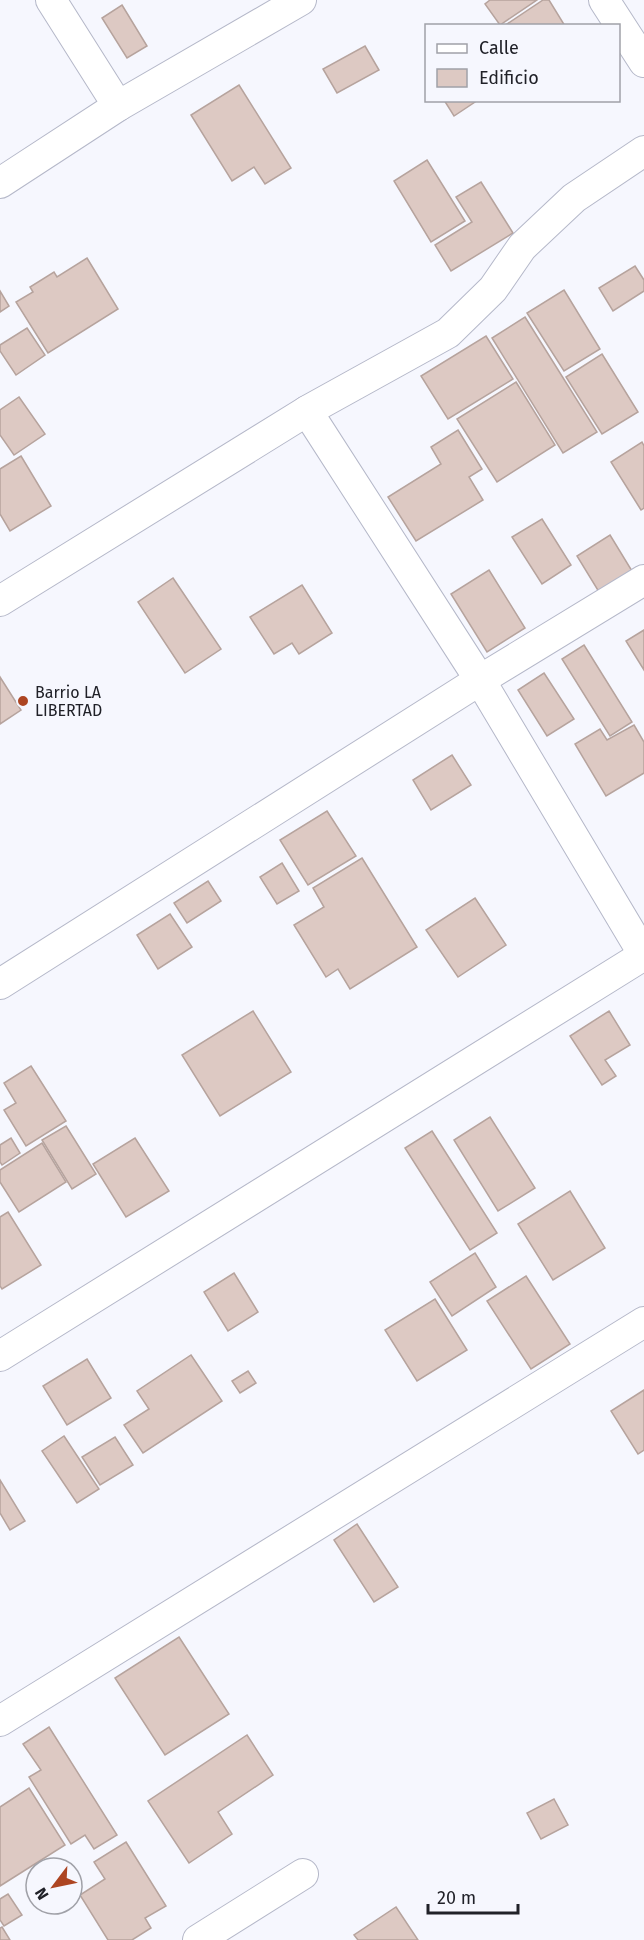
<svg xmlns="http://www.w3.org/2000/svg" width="644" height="1940" font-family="'Fira Sans',sans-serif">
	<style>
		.building { fill: #ddc9c3; stroke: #b6a39d; stroke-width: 1.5 }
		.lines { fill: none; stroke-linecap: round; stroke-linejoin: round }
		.minor-casing { stroke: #b5b8c9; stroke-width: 32 }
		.minor { stroke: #fff; stroke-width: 30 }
		.poi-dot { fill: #ad4522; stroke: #f6f7fe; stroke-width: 2 }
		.labels { text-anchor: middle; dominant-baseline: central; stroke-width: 6; stroke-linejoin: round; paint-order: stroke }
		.poi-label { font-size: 16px; fill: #202128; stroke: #f6f7fe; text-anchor: start }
	</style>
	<rect width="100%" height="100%" fill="#f6f7fe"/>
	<!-- building -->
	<g class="building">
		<polygon points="490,0 537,0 500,25 485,4"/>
		<polygon points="543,0 549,0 565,26 504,26"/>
		<polygon points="122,5 147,46 127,58 102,18"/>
		<polygon points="365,46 379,70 337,93 323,69"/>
		<polygon points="239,85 291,168 265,184 254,167 232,181 191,115"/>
		<polygon points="444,100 478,100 454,116"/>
		<polygon points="427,160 465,221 431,242 394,181"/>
		<polygon points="481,182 513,233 451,271 435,245 472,222 456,197"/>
		<polygon points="87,258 118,309 48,353 16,302 33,292 30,287 54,272 57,277"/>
		<polygon points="635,266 644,280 644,291 613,311 599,288"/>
		<polygon points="564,290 600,349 564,371 527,313"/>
		<polygon points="0,291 9,306 0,312"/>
		<polygon points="525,317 597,432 563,453 492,338"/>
		<polygon points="27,328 45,355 16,375 0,351 0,345"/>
		<polygon points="486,336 513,379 448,419 421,376"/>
		<polygon points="602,354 638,412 602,434 566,377"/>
		<polygon points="516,382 555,445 497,482 457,419"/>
		<polygon points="19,397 45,434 14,455 0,435 0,410"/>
		<polygon points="458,430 482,469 469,477 483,500 416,541 388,497 441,464 431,447"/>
		<polygon points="642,442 644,446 644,508 641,510 611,462"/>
		<polygon points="21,456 51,506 10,531 0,514 0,469"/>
		<polygon points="542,519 571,565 542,584 512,537"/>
		<polygon points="610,535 632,571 599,592 577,556"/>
		<polygon points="489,570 525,628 487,652 451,594"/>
		<polygon points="173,578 221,649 185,673 138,602"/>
		<polygon points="302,585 332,633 299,654 292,643 274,654 250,617"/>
		<polygon points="644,630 644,670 626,641"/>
		<polygon points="584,645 632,722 610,736 562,659"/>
		<polygon points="544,673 574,719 547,736 518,690"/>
		<polygon points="0,677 21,710 0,724"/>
		<polygon points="634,725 644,742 644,773 606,796 575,744 600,729 607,740"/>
		<polygon points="452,755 471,785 431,810 413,780"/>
		<polygon points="327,811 356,856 308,885 280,840"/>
		<polygon points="362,858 417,947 350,989 338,969 326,977 294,925 324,907 313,888"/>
		<polygon points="282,863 299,891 277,904 260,877"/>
		<polygon points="208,881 221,901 187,923 174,903"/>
		<polygon points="475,898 506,945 458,977 426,930"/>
		<polygon points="170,914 192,947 158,969 137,935"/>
		<polygon points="253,1011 291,1072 220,1116 182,1055"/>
		<polygon points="609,1011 630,1045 605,1060 616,1076 602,1085 570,1036"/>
		<polygon points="31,1066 66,1121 26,1146 4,1110 16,1103 4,1083"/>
		<polygon points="490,1117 535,1188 498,1211 454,1140"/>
		<polygon points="66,1126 96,1174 72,1189 42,1140"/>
		<polygon points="432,1131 497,1233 470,1250 405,1148"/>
		<polygon points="11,1138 20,1153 2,1165 0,1162 0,1145"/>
		<polygon points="135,1138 169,1191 126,1217 93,1164"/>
		<polygon points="42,1143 66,1182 19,1212 0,1182 0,1170"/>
		<polygon points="570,1191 605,1248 553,1280 518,1224"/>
		<polygon points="8,1212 41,1265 2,1289 0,1286 0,1217"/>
		<polygon points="475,1253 496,1287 452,1316 430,1282"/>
		<polygon points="234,1273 258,1312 228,1331 204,1292"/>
		<polygon points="526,1276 570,1344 531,1369 487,1301"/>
		<polygon points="435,1299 467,1350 417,1381 385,1330"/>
		<polygon points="191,1355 222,1401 143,1453 124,1425 149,1409 137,1391"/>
		<polygon points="87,1359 111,1398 67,1425 43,1386"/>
		<polygon points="248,1371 256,1383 240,1393 232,1381"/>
		<polygon points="644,1390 644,1450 638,1454 611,1411"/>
		<polygon points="64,1436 99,1489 77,1503 42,1451"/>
		<polygon points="115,1437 133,1465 100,1485 82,1457"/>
		<polygon points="0,1480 25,1521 10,1530 0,1513"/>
		<polygon points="357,1524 398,1587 374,1602 334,1540"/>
		<polygon points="179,1637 229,1714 165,1755 115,1678"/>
		<polygon points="49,1727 117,1835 94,1849 85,1835 71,1844 29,1777 41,1770 23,1744"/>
		<polygon points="247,1735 273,1775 218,1812 232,1834 189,1863 148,1801"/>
		<polygon points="29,1788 65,1845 0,1886 0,1807"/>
		<polygon points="554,1799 568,1825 541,1839 527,1813"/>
		<polygon points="126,1842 166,1906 145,1918 151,1928 132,1940 108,1940 80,1895 105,1879 94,1862"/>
		<polygon points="8,1894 22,1915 4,1926 0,1920 0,1899"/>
		<polygon points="396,1907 418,1940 358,1940 354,1935"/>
		<polygon points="2,1927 10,1940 0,1940 0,1928"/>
	</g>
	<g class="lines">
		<defs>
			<g id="minor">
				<polyline points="51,0 118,106"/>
				<polyline points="604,0 644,62"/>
				<polyline points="0,183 118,106 301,0"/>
				<polyline points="307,411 480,680 644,955"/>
				<polyline points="0,601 307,411 448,333 493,289 522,247 574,198 644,151"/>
				<polyline points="0,984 480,680 644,580"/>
				<polyline points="0,1356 644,955"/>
				<polyline points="0,1721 644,1322"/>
				<polyline points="198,1940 303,1874"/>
			</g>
		</defs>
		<!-- minor casing -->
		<use href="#minor" class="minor-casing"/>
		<!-- minor -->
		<use href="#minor" class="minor"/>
	</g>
	<!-- markers -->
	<circle class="poi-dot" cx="23" cy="701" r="6"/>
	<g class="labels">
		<!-- poi labels -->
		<g class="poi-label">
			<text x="35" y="692">Barrio LA<tspan x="35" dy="18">LIBERTAD</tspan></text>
		</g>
	</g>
	<!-- legend -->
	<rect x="425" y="24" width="195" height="78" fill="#f6f7fe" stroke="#a0a1a8" stroke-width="1.5"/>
	<rect x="437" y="44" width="30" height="9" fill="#ffffff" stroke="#a0a1a8" stroke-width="1.5"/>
	<text x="479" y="54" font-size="18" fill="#202128">Calle</text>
	<rect x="437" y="69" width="30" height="18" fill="#ddc9c3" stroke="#a0a1a8" stroke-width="1.5"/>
	<text x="479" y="84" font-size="18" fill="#202128">Edificio</text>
	<!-- north arrow -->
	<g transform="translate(54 1886) rotate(238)"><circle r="28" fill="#f6f7fe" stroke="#a0a1a8" stroke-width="1.5"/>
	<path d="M0-4.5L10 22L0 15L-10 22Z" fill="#ad4522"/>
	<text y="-9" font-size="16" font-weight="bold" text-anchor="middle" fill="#202128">N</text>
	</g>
	<!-- scale -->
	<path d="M428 1904v9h90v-9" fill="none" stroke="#202128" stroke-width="3"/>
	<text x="437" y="1904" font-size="18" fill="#202128" stroke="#f6f7fe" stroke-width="4.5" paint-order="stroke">20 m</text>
</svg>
